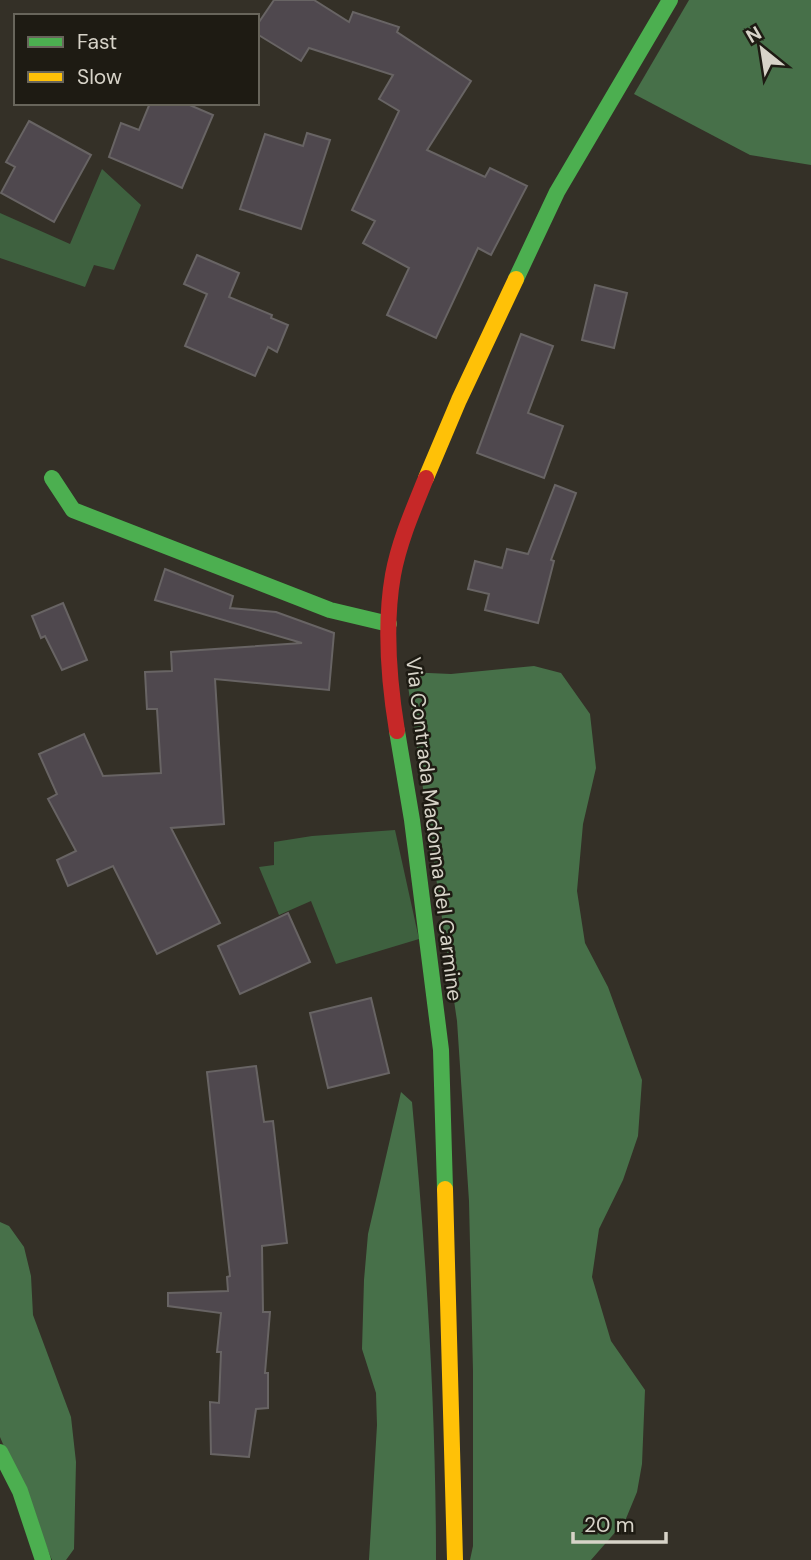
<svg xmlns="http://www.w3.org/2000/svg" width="811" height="1560" font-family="'DM Sans',sans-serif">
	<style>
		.green { fill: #3e613f }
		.forest { fill: #477049 }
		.building { fill: #4f484e; stroke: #686464; stroke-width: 2 }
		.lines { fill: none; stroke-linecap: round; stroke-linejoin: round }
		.fast { stroke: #4caf50; stroke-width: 16 }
		.slow { stroke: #ffc107; stroke-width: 16 }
		.jam { stroke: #c62828; stroke-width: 16 }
		.labels { text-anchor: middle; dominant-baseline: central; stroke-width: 5; stroke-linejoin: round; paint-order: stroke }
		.street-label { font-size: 21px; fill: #d7d3c8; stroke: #1e1b13 }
	</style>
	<rect width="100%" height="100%" fill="#343027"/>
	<!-- green -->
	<g class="green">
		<polygon points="102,169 141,205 114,270 94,265 85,287 0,258 0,213 70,244"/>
		<polygon points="395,830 419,939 336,964 311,901 279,915 259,867 274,865 274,842 312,836"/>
	</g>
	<!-- forest -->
	<g class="forest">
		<polygon points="689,0 811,0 811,165 750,155 634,94"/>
		<polygon points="534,666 561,673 590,714 596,768 583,824 577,891 585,943 608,987 642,1080 638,1136 623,1180 599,1229 592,1277 611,1341 645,1390 642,1464 637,1492 625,1521 591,1560 470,1560 473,1546 473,1371 469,1201 457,1021 406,672 451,674"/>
		<path d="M401,1092l11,10c14,152 24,306 24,458h-67l8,-135 -1,-32 -14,-44 2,-69 4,-46z"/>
		<polygon points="0,1222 9,1226 24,1247 31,1276 33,1315 71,1417 76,1462 74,1549 66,1560 52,1560 0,1437"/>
	</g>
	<!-- building -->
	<g class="building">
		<polygon points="274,0 314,0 349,22 353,12 399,27 397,32 471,81 427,150 485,177 490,168 527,186 491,255 478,248 436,338 387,315 409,268 363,243 375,221 352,210 399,111 379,99 393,75 309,48 301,61 257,34 257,25"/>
		<polygon points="150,103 185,103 213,115 182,188 109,157 121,123 139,130"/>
		<polygon points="29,121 91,155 54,222 1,193 15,167 6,162"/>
		<polygon points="307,133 330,140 301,229 240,209 265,134 303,146"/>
		<polygon points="197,255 239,273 229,297 272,315 271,318 288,325 277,352 268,347 255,376 185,346 207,294 184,284"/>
		<polygon points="595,285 627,293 614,348 582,340"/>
		<polygon points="521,334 553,346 528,413 563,426 544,478 477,453"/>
		<polygon points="555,485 576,493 551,560 554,561 538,623 485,610 489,594 468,589 475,561 502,568 507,549 528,554"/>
		<polygon points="165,569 233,596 230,608 276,612 334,633 329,690 215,679 224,824 171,828 220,923 157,954 113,866 68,886 57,860 76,851 48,799 57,794 39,754 84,734 103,776 161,773 157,709 147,709 145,672 172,671 171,652 302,643 155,600"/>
		<polygon points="63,603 87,660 62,670 45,636 41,638 32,616"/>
		<polygon points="288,913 310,962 240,994 218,946"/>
		<polygon points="371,998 389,1073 328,1088 310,1013"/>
		<polygon points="256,1066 264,1122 273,1121 287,1243 262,1246 263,1312 270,1312 265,1373 268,1373 268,1408 256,1409 249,1457 211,1454 210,1402 219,1403 221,1352 217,1352 221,1313 168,1306 168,1293 228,1291 227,1277 230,1276 207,1072"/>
	</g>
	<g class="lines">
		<!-- fast -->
		<g class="fast">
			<polyline points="516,279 557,192 670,0"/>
			<polyline points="52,478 73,510 330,610 389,624"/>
			<polyline points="397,731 412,820 441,1050 445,1189"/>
			<polyline points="0,1452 20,1491 43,1560"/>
		</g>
		<!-- slow -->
		<g class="slow">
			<polyline points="426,478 459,400 516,279"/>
			<polyline points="445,1189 455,1560"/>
		</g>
		<!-- jam -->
		<path class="jam" d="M397,731c-8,-49 -13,-105 -4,-156 6,-33 20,-65 33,-97"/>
	</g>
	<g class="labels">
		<!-- street labels -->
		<g class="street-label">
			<text transform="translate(434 829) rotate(83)">Via Contrada Madonna del Carmine</text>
		</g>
	</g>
	<!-- legend -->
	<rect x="14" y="14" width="245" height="91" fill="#1e1b13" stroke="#68655b" stroke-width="2"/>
	<rect x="28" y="37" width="35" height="10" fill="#4caf50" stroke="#68655b" stroke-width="2"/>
	<text x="77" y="49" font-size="21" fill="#d7d3c8">Fast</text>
	<rect x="28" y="72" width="35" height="10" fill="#ffc107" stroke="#68655b" stroke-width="2"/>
	<text x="77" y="84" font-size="21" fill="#d7d3c8">Slow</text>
	<!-- north arrow -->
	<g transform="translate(762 49) rotate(330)" stroke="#1e1b13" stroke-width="5" paint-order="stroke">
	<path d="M0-5L12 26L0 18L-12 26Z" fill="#d7d3c8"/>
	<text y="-10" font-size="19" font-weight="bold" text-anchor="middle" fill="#d7d3c8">N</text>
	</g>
	<!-- scale -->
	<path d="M573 1532v10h93v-10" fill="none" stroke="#d7d3c8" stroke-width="3.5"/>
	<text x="584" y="1532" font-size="21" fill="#d7d3c8" stroke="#1e1b13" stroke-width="5" paint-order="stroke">20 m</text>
</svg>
